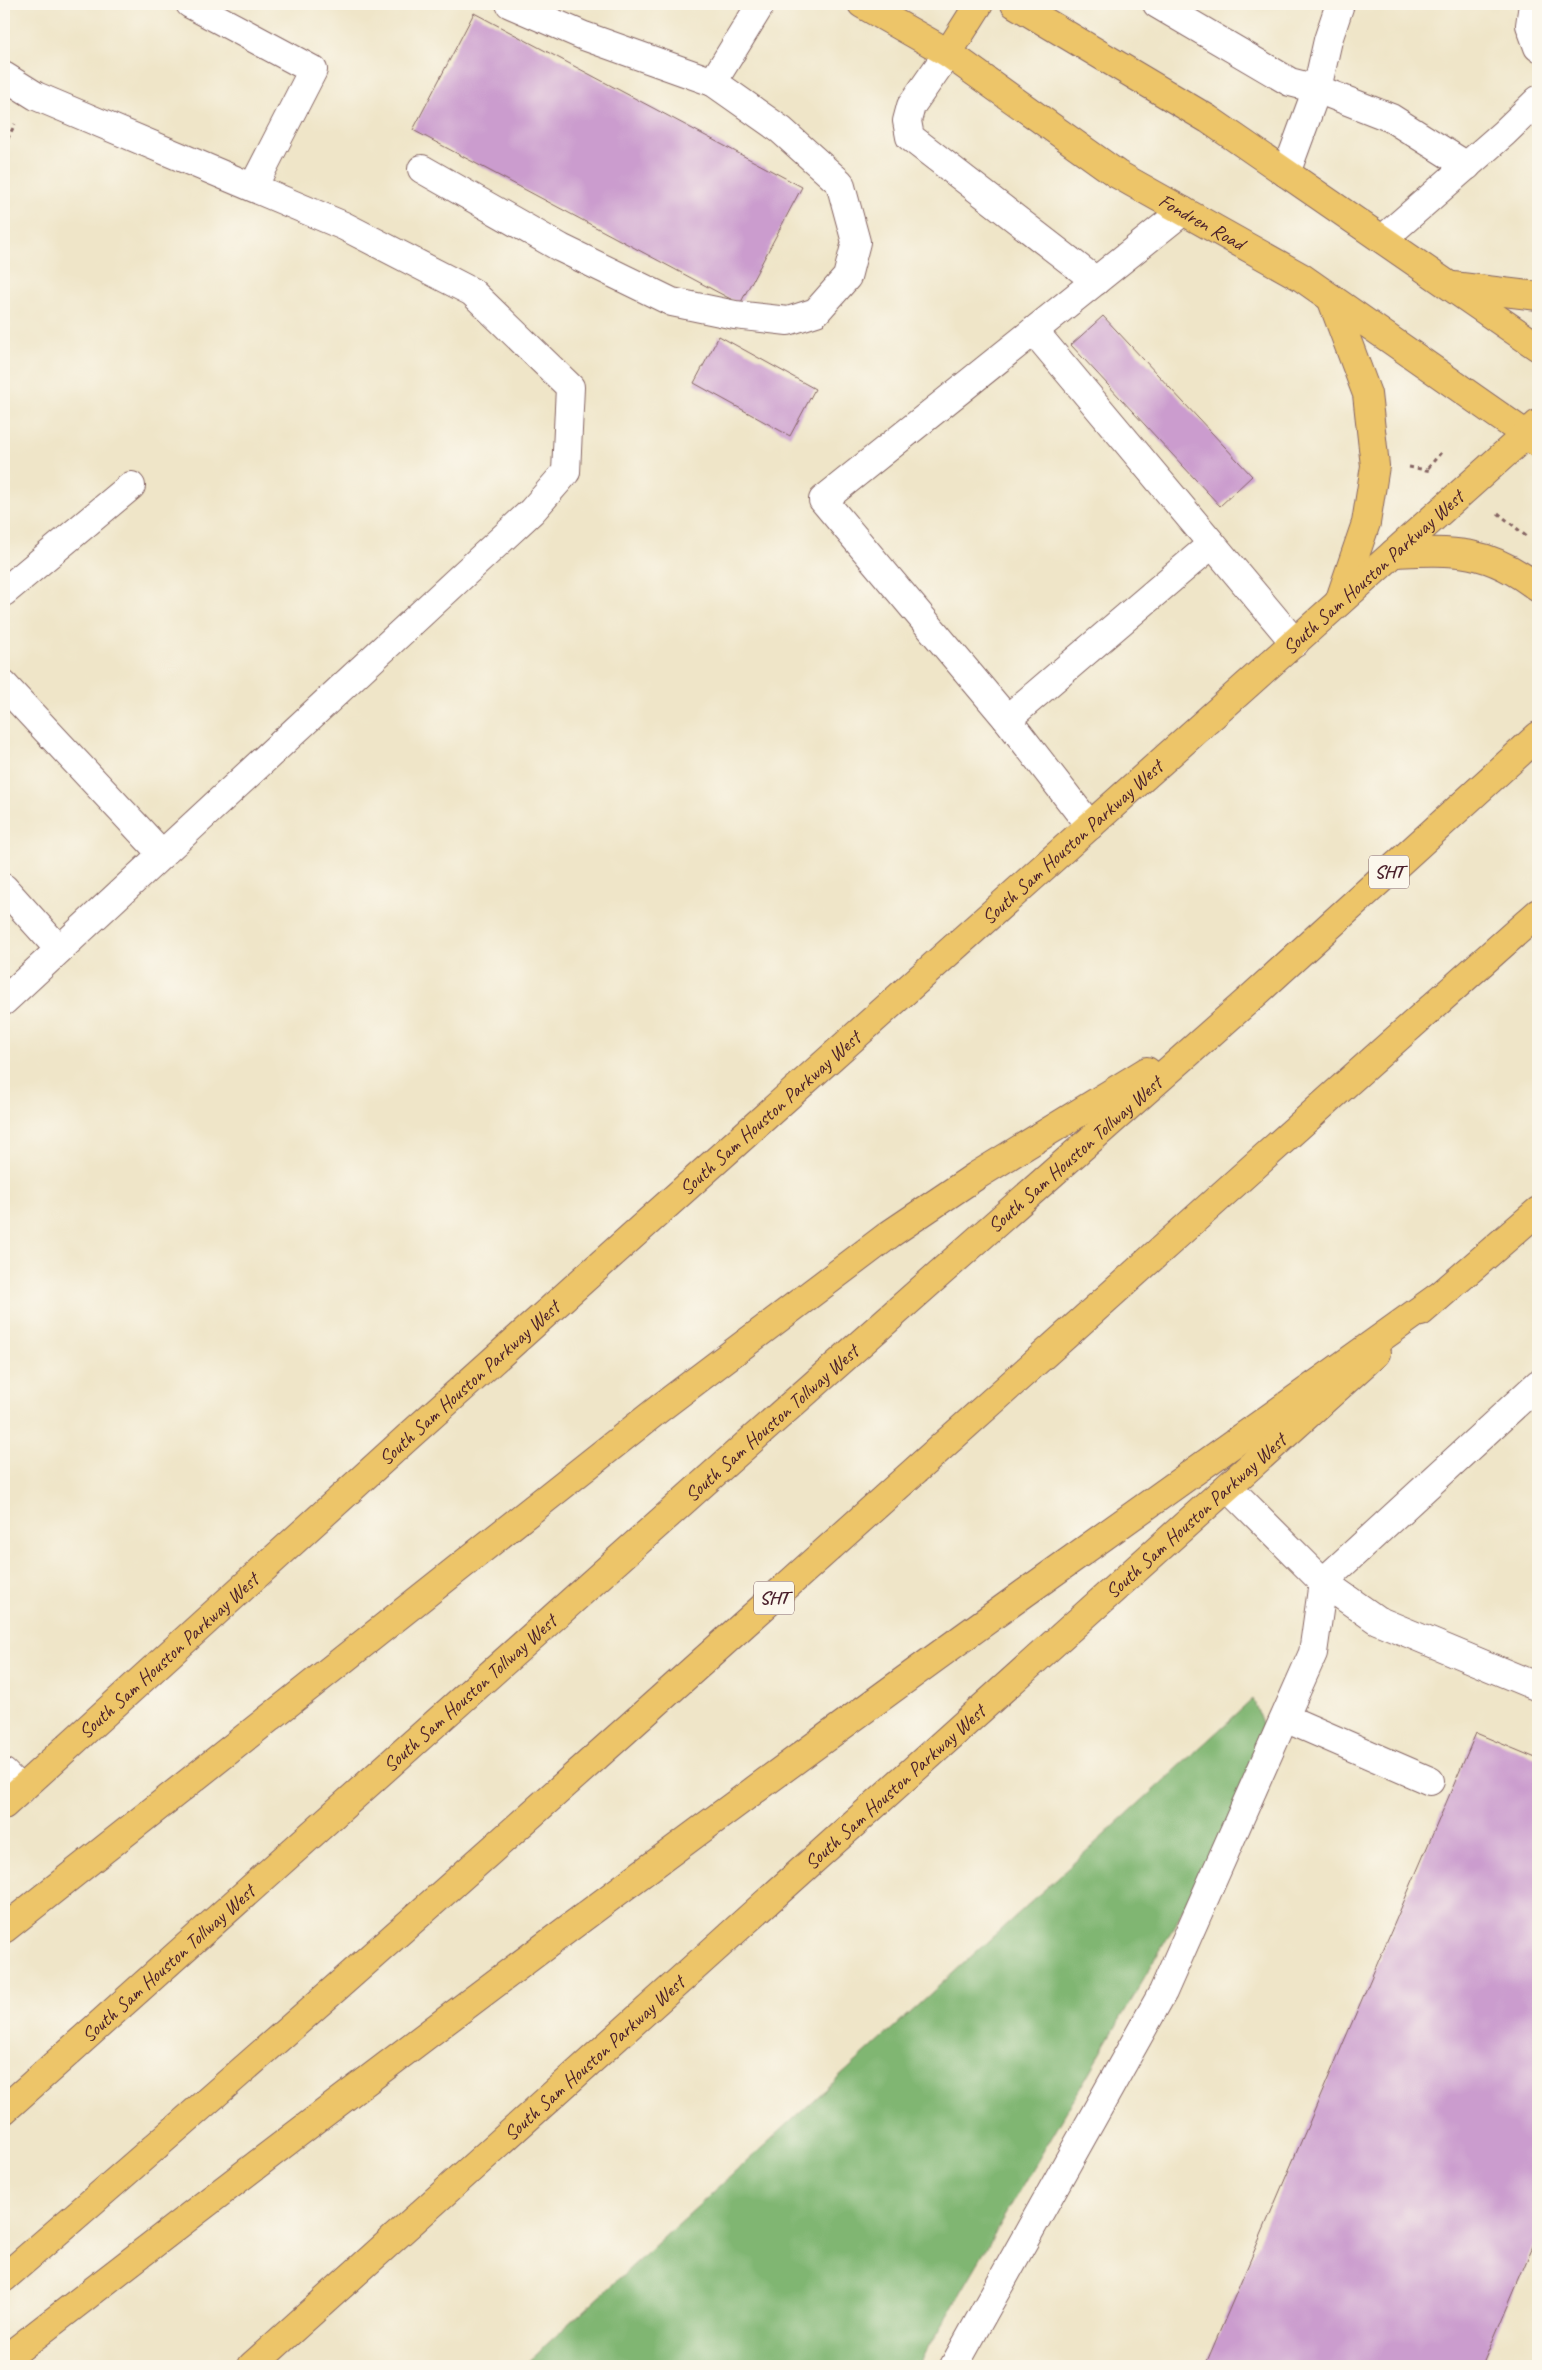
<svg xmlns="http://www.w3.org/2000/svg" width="1542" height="2370" font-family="Caveat,sans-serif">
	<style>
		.forest { fill: #80b672; stroke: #656a4e }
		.building { fill: #cb9cce }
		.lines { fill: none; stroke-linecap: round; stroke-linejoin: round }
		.minor-casing { stroke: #846462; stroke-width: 30 }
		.major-casing { stroke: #846462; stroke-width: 30 }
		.highway-casing { stroke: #846462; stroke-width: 30 }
		.path { stroke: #846462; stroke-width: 3; stroke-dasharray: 4 4; stroke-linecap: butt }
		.minor { stroke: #fff; stroke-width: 28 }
		.major { stroke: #edc569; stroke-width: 28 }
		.highway { stroke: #edc569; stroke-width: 28 }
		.labels { text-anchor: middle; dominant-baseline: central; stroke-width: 4.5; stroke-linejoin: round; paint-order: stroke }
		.shield { fill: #fbf7ec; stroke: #7f6065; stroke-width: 1 }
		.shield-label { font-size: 19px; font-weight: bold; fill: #4a1f2b }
		.street-label { font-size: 20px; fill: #4a1f2b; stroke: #fbf7ec }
	</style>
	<rect width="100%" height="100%" fill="#fbf7ec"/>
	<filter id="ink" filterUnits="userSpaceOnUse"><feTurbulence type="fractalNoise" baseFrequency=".02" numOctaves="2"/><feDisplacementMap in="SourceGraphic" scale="10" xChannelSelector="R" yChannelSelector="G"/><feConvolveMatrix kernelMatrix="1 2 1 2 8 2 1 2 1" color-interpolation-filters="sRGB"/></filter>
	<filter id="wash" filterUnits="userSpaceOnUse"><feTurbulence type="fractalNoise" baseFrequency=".0096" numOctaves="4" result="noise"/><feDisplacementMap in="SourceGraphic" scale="20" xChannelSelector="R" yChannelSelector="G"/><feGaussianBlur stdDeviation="1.12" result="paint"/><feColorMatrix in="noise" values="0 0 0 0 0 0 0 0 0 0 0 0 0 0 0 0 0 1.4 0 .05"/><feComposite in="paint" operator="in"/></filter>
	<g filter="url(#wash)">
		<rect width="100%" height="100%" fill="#efe5c8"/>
		<!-- forest -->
		<polygon class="forest" points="1253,1699 1274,1755 918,2366 523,2366"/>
		<g id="blocks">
			<!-- building -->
			<g class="building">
				<polygon points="474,13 802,187 740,304 413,130"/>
				<polygon points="1103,316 1252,476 1220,506 1071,345"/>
				<polygon points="719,336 815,389 790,436 694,383"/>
				<polygon points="1476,1733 1538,1759 1538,2234 1482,2366 1205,2366"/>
			</g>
		</g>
	</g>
	<g filter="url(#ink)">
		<use href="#blocks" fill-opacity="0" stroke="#846462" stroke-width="1"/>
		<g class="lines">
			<defs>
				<g id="minor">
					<polyline points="190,4 313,70 253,187"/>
					<polyline points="510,4 584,36 713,82"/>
					<polyline points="1157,4 1290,82 1317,89 1391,118 1467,166"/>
					<polyline points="1533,4 1530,25 1538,47"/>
					<polyline points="948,53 911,106 907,121 910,137 1096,281"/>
					<polyline points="4,76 36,96 344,226 472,292 570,387 566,472 532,511 4,1001"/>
					<polyline points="422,169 561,248 672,302 735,315 788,321 816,312 847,277 856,242 840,183 781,130 713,82 761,4"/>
					<polyline points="1286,173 1317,89 1328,40 1340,4"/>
					<polyline points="1383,239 1504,133 1538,100"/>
					<polyline points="1034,331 1295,643"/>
					<polyline points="4,592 131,486"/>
					<polyline points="4,685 162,854"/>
					<polyline points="1007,719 1212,544"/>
					<polyline points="1090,826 1007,719 823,500 1183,211"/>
					<polyline points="4,888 59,949"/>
					<polyline points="1228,1487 1323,1582 1538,1384"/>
					<polyline points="1285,1718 1430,1781"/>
					<polyline points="4,1773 21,1790"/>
					<polyline points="954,2366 1163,1992 1313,1653 1323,1582 1377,1620 1538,1687"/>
				</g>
				<g id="major">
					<path id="s1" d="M862,4l86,49 169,121 184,103 237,166"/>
					<polyline points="1015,4 1208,119 1538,347"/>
					<polyline points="948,53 979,4"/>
					<polyline points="1453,286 1538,296"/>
					<polyline points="1331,298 1367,394 1375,466 1366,523 1339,602"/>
					<path d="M1394,553c60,-3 95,-4 144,35"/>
					<polyline points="1421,1312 1538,1211"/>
					<path id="s2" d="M4,1805l404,-368 1130,-1013"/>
					<path id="s3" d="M252,2366l1124,-1013"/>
				</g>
				<g id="highway">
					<polyline points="4,1929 660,1408 890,1234 976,1176 1147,1071"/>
					<path id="s4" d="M4,2110l751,-673 499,-442 284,-259"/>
					<path d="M4,2278c518,-447 1022,-911 1534,-1365"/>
					<path d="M4,2360c335,-261 674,-517 1018,-765 138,-100 277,-199 416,-298"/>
				</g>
			</defs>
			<!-- minor casing -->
			<use href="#minor" class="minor-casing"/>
			<!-- major casing -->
			<use href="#major" class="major-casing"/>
			<!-- highway casing -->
			<use href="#highway" class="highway-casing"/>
			<!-- path -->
			<g class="path">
				<polyline points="4,146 15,124"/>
				<polyline points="1409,467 1432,471"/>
				<polyline points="1428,468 1443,450"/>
				<polyline points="1498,513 1526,536"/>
			</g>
			<!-- minor -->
			<use href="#minor" class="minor"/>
			<!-- major -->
			<use href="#major" class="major"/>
			<!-- highway -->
			<use href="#highway" class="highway"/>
		</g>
	</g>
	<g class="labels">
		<!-- shield labels -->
		<g class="shield">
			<rect x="1369" y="855.5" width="40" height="33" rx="4"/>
			<rect x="754" y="1581.5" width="40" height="33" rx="4"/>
		</g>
		<g class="shield-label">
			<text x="1389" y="872">SHT</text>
			<text x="774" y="1598">SHT</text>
		</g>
		<!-- street labels -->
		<g class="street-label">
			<text stroke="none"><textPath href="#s1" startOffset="404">Fondren Road</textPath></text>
			<text stroke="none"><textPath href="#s2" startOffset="1842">South Sam Houston Parkway West</textPath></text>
			<text stroke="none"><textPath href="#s2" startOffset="1438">South Sam Houston Parkway West</textPath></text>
			<text stroke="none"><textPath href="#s2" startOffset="1032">South Sam Houston Parkway West</textPath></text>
			<text stroke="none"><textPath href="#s4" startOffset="1435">South Sam Houston Tollway West</textPath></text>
			<text stroke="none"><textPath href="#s2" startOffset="628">South Sam Houston Parkway West</textPath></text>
			<text stroke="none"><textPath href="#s4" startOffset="1030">South Sam Houston Tollway West</textPath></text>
			<text stroke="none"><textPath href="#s3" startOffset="1270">South Sam Houston Parkway West</textPath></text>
			<text stroke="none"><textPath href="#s2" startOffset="222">South Sam Houston Parkway West</textPath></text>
			<text stroke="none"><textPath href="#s4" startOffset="625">South Sam Houston Tollway West</textPath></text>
			<text stroke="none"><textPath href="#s3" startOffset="865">South Sam Houston Parkway West</textPath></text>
			<text stroke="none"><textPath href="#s4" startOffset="220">South Sam Houston Tollway West</textPath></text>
			<text stroke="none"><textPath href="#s3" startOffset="460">South Sam Houston Parkway West</textPath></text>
		</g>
	</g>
	<!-- margin -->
	<rect width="1542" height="2370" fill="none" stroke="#fbf7ec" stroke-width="20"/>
</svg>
